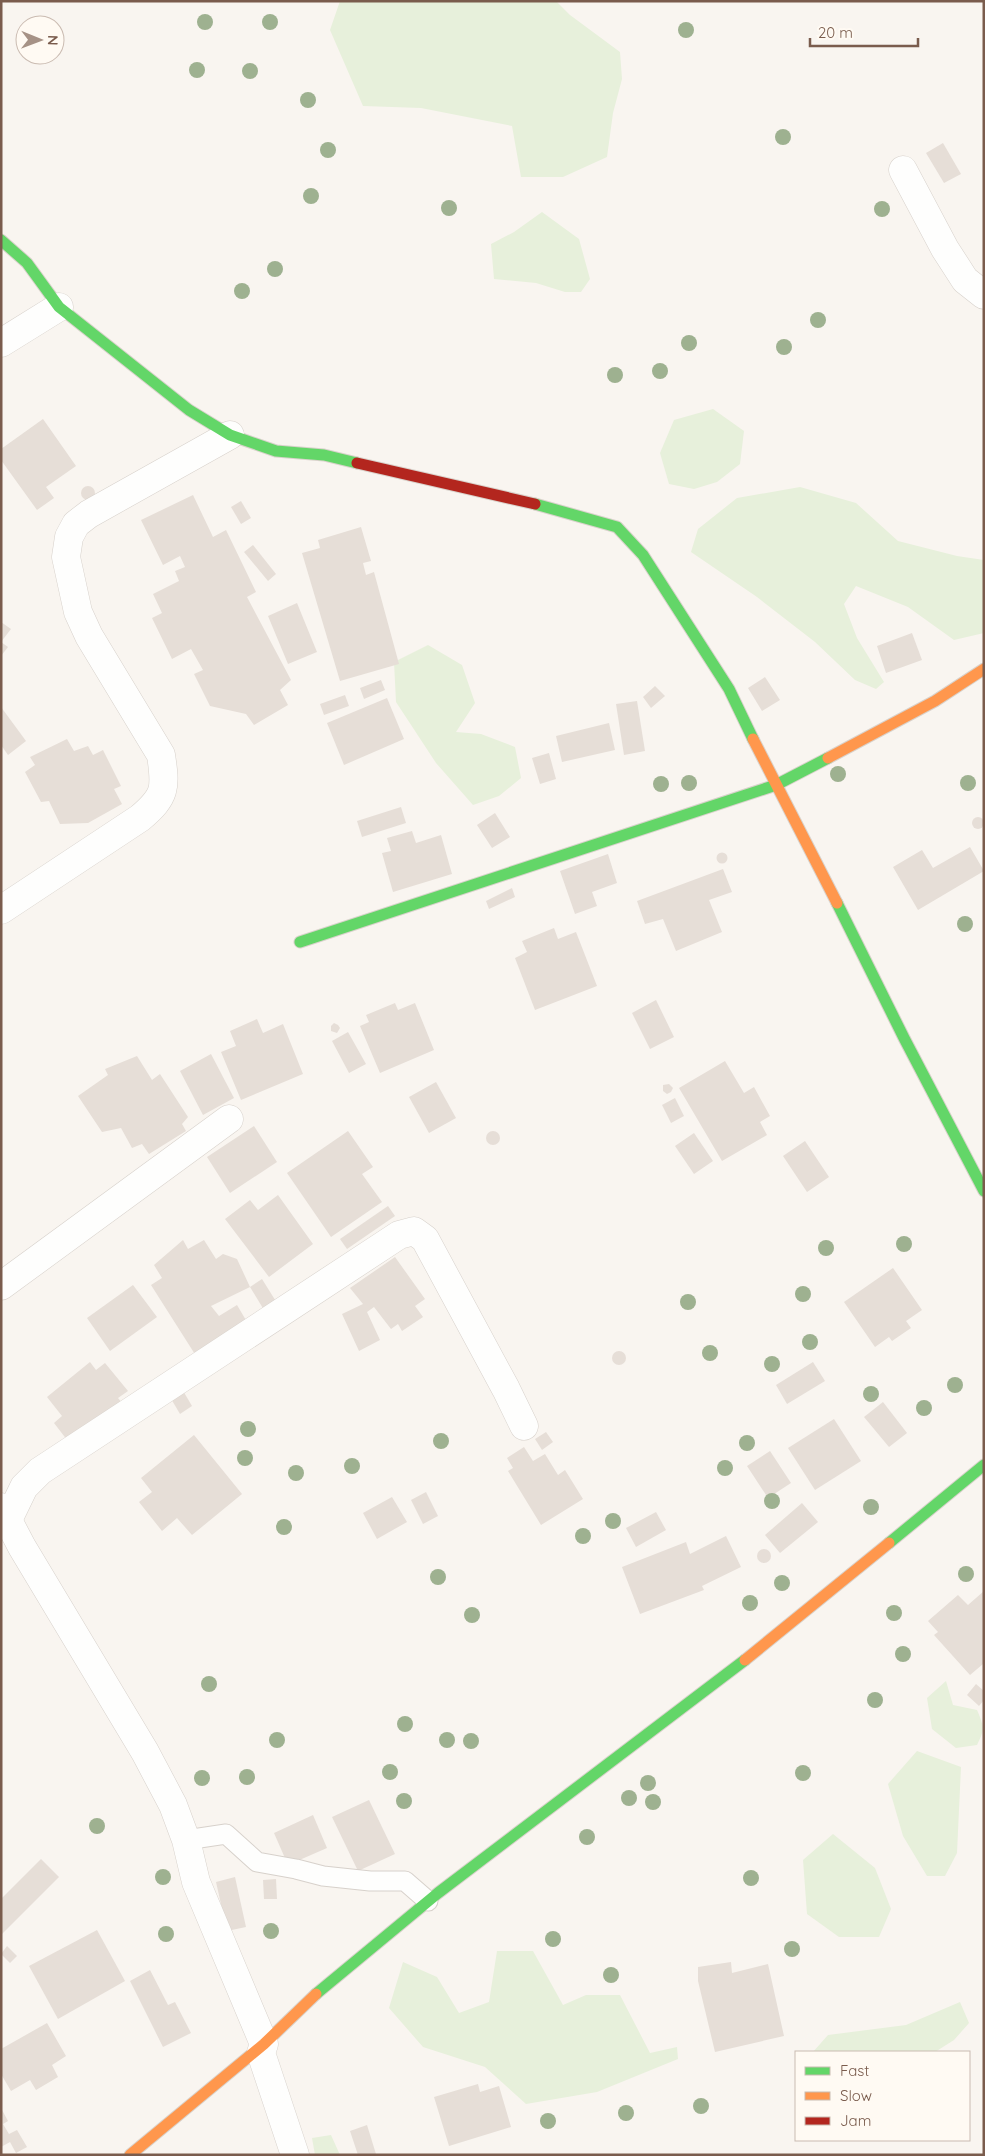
<svg xmlns="http://www.w3.org/2000/svg" width="985" height="2156" font-family="Quicksand,sans-serif">
	<style>
		.green { fill: #e7f0db }
		.building { fill: #e6ded7 }
		.lines { fill: none; stroke-linecap: round; stroke-linejoin: round }
		.lane-casing { stroke: #d7d1cb; stroke-width: 21 }
		.street-casing { stroke: #d7d1cb; stroke-width: 29 }
		.fast-casing { stroke: #d9d2cb; stroke-width: 13 }
		.slow-casing { stroke: #d9d2cb; stroke-width: 13 }
		.jam-casing { stroke: #d9d2cb; stroke-width: 13 }
		.lane { stroke: #fefefd; stroke-width: 19 }
		.street { stroke: #fefefd; stroke-width: 28 }
		.fast { stroke: #63d668; stroke-width: 11 }
		.slow { stroke: #ff974d; stroke-width: 11 }
		.jam { stroke: #b3261e; stroke-width: 11 }
		.tree { fill: #9eb190 }
	</style>
	<rect width="100%" height="100%" fill="#f9f5f0"/>
	<!-- green -->
	<g class="green">
		<polygon points="340,1 556,1 570,15 620,52 622,79 613,113 607,157 563,177 521,177 512,126 421,108 363,106 330,30"/>
		<polygon points="542,212 579,239 590,279 581,292 565,292 536,283 494,279 491,244 514,232"/>
		<polygon points="713,409 744,431 740,464 717,482 694,489 669,484 660,453 674,420"/>
		<polygon points="800,487 856,503 898,541 957,556 984,560 984,633 954,640 908,607 856,586 844,604 857,638 884,682 876,689 855,680 815,642 757,597 691,552 698,529 737,498"/>
		<polygon points="428,645 462,665 475,703 456,732 481,734 515,747 521,778 499,796 473,805 436,763 396,702 394,662"/>
		<path d="M946,1681l7,24 24,5c7,16 8,20 0,35l-21,3 -24,-19 -5,-31z"/>
		<polygon points="917,1751 961,1767 957,1853 945,1876 927,1876 903,1836 888,1784"/>
		<polygon points="833,1834 875,1868 891,1909 879,1937 839,1937 807,1914 803,1860"/>
		<polygon points="497,1951 533,1951 563,2005 586,1995 620,1995 650,2053 677,2047 678,2059 597,2092 526,2104 485,2067 423,2047 389,2008 403,1962 437,1977 459,2013 489,2002"/>
		<polygon points="960,2002 969,2023 954,2040 935,2052 813,2052 828,2035 906,2025"/>
		<polygon points="331,2135 340,2155 315,2155 312,2138"/>
	</g>
	<!-- building -->
	<g class="building">
		<polygon points="943,143 961,174 944,183 926,153"/>
		<polygon points="43,419 76,466 46,487 54,498 37,510 1,460 1,449"/>
		<circle cx="88" cy="493" r="7"/>
		<polygon points="193,495 213,537 226,530 256,592 247,597 291,680 280,690 288,705 254,725 246,714 210,706 194,674 203,670 191,649 172,659 152,618 162,613 153,594 179,581 175,571 185,567 180,556 163,565 141,520"/>
		<polygon points="241,501 251,518 241,524 231,507"/>
		<polygon points="361,527 371,561 363,563 366,575 374,572 399,664 340,681 302,553 320,548 318,540"/>
		<polygon points="253,545 276,574 268,581 244,552"/>
		<polygon points="297,603 317,652 288,664 268,616"/>
		<polygon points="1,622 11,629 1,642"/>
		<polygon points="912,633 922,660 886,673 877,646"/>
		<polygon points="1,642 8,647 1,656"/>
		<polygon points="765,677 780,700 762,711 748,688"/>
		<polygon points="381,680 385,690 364,699 360,688"/>
		<polygon points="655,686 665,696 651,708 643,697"/>
		<polygon points="345,695 349,706 324,715 320,704"/>
		<polygon points="387,698 404,739 344,765 327,723"/>
		<polygon points="637,701 645,751 624,755 616,704"/>
		<polygon points="1,707 26,741 8,755 1,745"/>
		<polygon points="609,723 615,750 562,762 556,736"/>
		<polygon points="67,739 74,751 88,746 93,755 103,750 121,786 114,789 122,804 88,823 60,824 49,801 41,802 25,772 35,765 30,757"/>
		<polygon points="549,753 556,779 540,784 532,758"/>
		<polygon points="401,807 406,823 362,837 357,821"/>
		<polygon points="495,813 510,837 492,848 477,825"/>
		<circle cx="978" cy="823" r="6"/>
		<polygon points="412,831 416,843 441,835 452,874 393,892 382,853 391,851 387,838"/>
		<polygon points="970,847 984,871 918,910 893,867 922,850 933,868"/>
		<circle cx="722" cy="858" r="5.5"/>
		<polygon points="608,854 617,883 592,892 597,906 575,914 560,871"/>
		<polygon points="723,869 732,892 709,900 722,932 676,951 663,919 645,924 637,901"/>
		<polygon points="512,888 515,897 489,909 486,901"/>
		<polygon points="554,928 558,939 576,932 597,986 535,1010 515,958 527,952 522,941"/>
		<polygon points="656,1000 674,1037 650,1049 632,1013"/>
		<polygon points="395,1003 398,1010 415,1003 434,1050 380,1073 360,1026 369,1022 366,1015"/>
		<polygon points="257,1019 263,1033 283,1024 303,1074 241,1100 221,1052 236,1046 230,1031"/>
		<polygon points="334,1023 338,1025 340,1028 337,1033 331,1031 331,1026"/>
		<polygon points="348,1032 366,1064 349,1073 332,1041"/>
		<polygon points="211,1054 234,1098 203,1115 180,1071"/>
		<polygon points="137,1056 152,1080 160,1074 188,1117 182,1124 186,1131 149,1154 142,1144 132,1148 121,1128 102,1132 78,1096 108,1075 105,1069"/>
		<polygon points="725,1061 744,1093 754,1087 770,1116 760,1122 767,1135 722,1161 679,1088"/>
		<polygon points="436,1082 456,1118 429,1133 409,1097"/>
		<polygon points="669,1084 673,1088 671,1092 667,1094 663,1091 663,1085"/>
		<polygon points="675,1098 684,1116 671,1123 662,1105"/>
		<polygon points="254,1126 277,1162 230,1193 207,1157"/>
		<polygon points="348,1131 373,1167 362,1174 382,1202 331,1237 287,1173"/>
		<circle cx="493" cy="1138" r="7"/>
		<polygon points="694,1133 713,1161 694,1174 675,1146"/>
		<polygon points="805,1141 829,1177 807,1192 783,1156"/>
		<polygon points="278,1195 313,1244 269,1277 225,1219 250,1200 258,1210"/>
		<polygon points="388,1206 395,1216 347,1249 340,1239"/>
		<polygon points="183,1240 188,1249 204,1240 216,1259 223,1254 237,1259 250,1287 211,1306 219,1316 237,1305 250,1327 198,1359 151,1285 162,1278 154,1265"/>
		<polygon points="395,1257 425,1299 415,1306 423,1317 402,1331 398,1324 391,1329 374,1307 367,1312 380,1340 359,1351 342,1314 363,1304 350,1288"/>
		<polygon points="893,1268 922,1310 906,1321 911,1328 892,1341 889,1337 875,1347 844,1302"/>
		<polygon points="262,1279 277,1303 264,1310 250,1287"/>
		<polygon points="133,1285 157,1317 110,1351 87,1318"/>
		<circle cx="619" cy="1358" r="7"/>
		<polygon points="90,1362 96,1370 105,1363 128,1391 118,1398 122,1403 71,1445 54,1423 62,1416 47,1397"/>
		<polygon points="813,1362 825,1381 787,1404 776,1385"/>
		<polygon points="182,1389 192,1406 180,1414 170,1397"/>
		<polygon points="883,1402 907,1433 889,1447 864,1417"/>
		<polygon points="834,1419 861,1461 815,1490 788,1448"/>
		<polygon points="546,1432 553,1442 542,1450 535,1439"/>
		<polygon points="194,1435 242,1494 192,1535 177,1518 162,1531 139,1502 152,1492 141,1478"/>
		<polygon points="524,1447 533,1461 545,1454 558,1475 565,1470 583,1499 541,1525 508,1471 513,1468 507,1458"/>
		<polygon points="770,1451 791,1483 768,1498 747,1466"/>
		<polygon points="426,1492 438,1516 423,1524 411,1500"/>
		<polygon points="392,1497 407,1522 377,1539 363,1513"/>
		<polygon points="802,1503 818,1522 780,1553 765,1535"/>
		<polygon points="656,1512 666,1530 636,1547 626,1528"/>
		<polygon points="726,1536 741,1567 702,1586 704,1590 640,1614 622,1567 686,1542 690,1554"/>
		<circle cx="764" cy="1556" r="7"/>
		<polygon points="984,1591 984,1665 983,1664 970,1675 934,1635 938,1632 928,1621 958,1595 968,1605"/>
		<polygon points="976,1684 984,1691 984,1700 979,1706 967,1695"/>
		<polygon points="369,1800 395,1854 358,1871 332,1817"/>
		<polygon points="313,1815 327,1848 288,1865 274,1833"/>
		<polygon points="41,1859 59,1877 1,1935 1,1899"/>
		<polygon points="235,1877 246,1927 227,1931 216,1882"/>
		<polygon points="276,1879 277,1899 264,1899 263,1880"/>
		<polygon points="97,1930 125,1981 58,2019 29,1966"/>
		<polygon points="7,1946 17,1956 10,1963 1,1954"/>
		<polygon points="731,1962 732,1973 768,1964 784,2036 715,2052 698,1981 698,1967"/>
		<polygon points="150,1970 168,2005 175,2002 191,2033 163,2047 130,1981"/>
		<polygon points="47,2023 66,2056 52,2065 58,2077 36,2090 30,2080 11,2091 1,2074 1,2049"/>
		<polygon points="478,2084 480,2092 499,2086 511,2127 449,2146 434,2097"/>
		<polygon points="1,2108 8,2121 3,2124 9,2134 17,2130 27,2147 16,2153 10,2142 1,2147"/>
		<polygon points="367,2125 376,2154 358,2155 350,2131"/>
	</g>
	<g class="lines">
		<defs>
			<polyline id="lane" points="186,1840 226,1834 257,1862 296,1869 323,1876 370,1881 405,1881 428,1901"/>
			<g id="street">
				<polyline points="903,170 945,249 965,280 984,295"/>
				<polyline points="1,343 59,307"/>
				<path d="M1,910l139,-92c26,-22 26,-30 21,-63l-72,-119 -11,-24 -12,-55 3,-20 7,-13 13,-10 141,-79"/>
				<polyline points="1,1286 229,1119"/>
				<polyline points="1,1507 22,1547 145,1752 173,1805 186,1840 196,1882 264,2044 261,2053 295,2155"/>
				<polyline points="8,1520 24,1487 40,1471 399,1235 414,1231 425,1239 506,1389 524,1426"/>
			</g>
			<g id="fast">
				<polyline points="1,240 27,263 59,307 189,410 230,435 276,451 324,455 357,463"/>
				<polyline points="535,504 617,527 643,555 729,689 753,739"/>
				<polyline points="837,903 904,1038 984,1191"/>
				<polyline points="300,942 776,785 828,758"/>
				<polyline points="889,1543 984,1465"/>
				<polyline points="316,1994 438,1893 745,1660"/>
			</g>
			<g id="slow">
				<polyline points="753,739 837,903"/>
				<polyline points="828,758 935,701 984,669"/>
				<polyline points="745,1660 889,1543"/>
				<polyline points="130,2155 264,2044 316,1994"/>
			</g>
			<polyline id="jam" points="357,463 535,504"/>
		</defs>
		<!-- lane casing -->
		<use href="#lane" class="lane-casing"/>
		<!-- street casing -->
		<use href="#street" class="street-casing"/>
		<!-- fast casing -->
		<use href="#fast" class="fast-casing"/>
		<!-- slow casing -->
		<use href="#slow" class="slow-casing"/>
		<!-- jam casing -->
		<use href="#jam" class="jam-casing"/>
		<!-- lane -->
		<use href="#lane" class="lane"/>
		<!-- street -->
		<use href="#street" class="street"/>
		<!-- fast -->
		<use href="#fast" class="fast"/>
		<!-- slow -->
		<use href="#slow" class="slow"/>
		<!-- jam -->
		<use href="#jam" class="jam"/>
	</g>
	<!-- trees -->
	<g class="tree">
		<circle cx="205" cy="22" r="8"/>
		<circle cx="270" cy="22" r="8"/>
		<circle cx="686" cy="30" r="8"/>
		<circle cx="197" cy="70" r="8"/>
		<circle cx="250" cy="71" r="8"/>
		<circle cx="308" cy="100" r="8"/>
		<circle cx="783" cy="137" r="8"/>
		<circle cx="328" cy="150" r="8"/>
		<circle cx="311" cy="196" r="8"/>
		<circle cx="449" cy="208" r="8"/>
		<circle cx="882" cy="209" r="8"/>
		<circle cx="275" cy="269" r="8"/>
		<circle cx="242" cy="291" r="8"/>
		<circle cx="818" cy="320" r="8"/>
		<circle cx="689" cy="343" r="8"/>
		<circle cx="784" cy="347" r="8"/>
		<circle cx="660" cy="371" r="8"/>
		<circle cx="615" cy="375" r="8"/>
		<circle cx="838" cy="774" r="8"/>
		<circle cx="689" cy="783" r="8"/>
		<circle cx="968" cy="783" r="8"/>
		<circle cx="661" cy="784" r="8"/>
		<circle cx="965" cy="924" r="8"/>
		<circle cx="904" cy="1244" r="8"/>
		<circle cx="826" cy="1248" r="8"/>
		<circle cx="803" cy="1294" r="8"/>
		<circle cx="688" cy="1302" r="8"/>
		<circle cx="810" cy="1342" r="8"/>
		<circle cx="710" cy="1353" r="8"/>
		<circle cx="772" cy="1364" r="8"/>
		<circle cx="955" cy="1385" r="8"/>
		<circle cx="871" cy="1394" r="8"/>
		<circle cx="924" cy="1408" r="8"/>
		<circle cx="248" cy="1429" r="8"/>
		<circle cx="441" cy="1441" r="8"/>
		<circle cx="747" cy="1443" r="8"/>
		<circle cx="245" cy="1458" r="8"/>
		<circle cx="352" cy="1466" r="8"/>
		<circle cx="725" cy="1468" r="8"/>
		<circle cx="296" cy="1473" r="8"/>
		<circle cx="772" cy="1501" r="8"/>
		<circle cx="871" cy="1507" r="8"/>
		<circle cx="613" cy="1521" r="8"/>
		<circle cx="284" cy="1527" r="8"/>
		<circle cx="583" cy="1536" r="8"/>
		<circle cx="966" cy="1574" r="8"/>
		<circle cx="438" cy="1577" r="8"/>
		<circle cx="782" cy="1583" r="8"/>
		<circle cx="750" cy="1603" r="8"/>
		<circle cx="894" cy="1613" r="8"/>
		<circle cx="472" cy="1615" r="8"/>
		<circle cx="903" cy="1654" r="8"/>
		<circle cx="209" cy="1684" r="8"/>
		<circle cx="875" cy="1700" r="8"/>
		<circle cx="405" cy="1724" r="8"/>
		<circle cx="277" cy="1740" r="8"/>
		<circle cx="447" cy="1740" r="8"/>
		<circle cx="471" cy="1741" r="8"/>
		<circle cx="390" cy="1772" r="8"/>
		<circle cx="803" cy="1773" r="8"/>
		<circle cx="247" cy="1777" r="8"/>
		<circle cx="202" cy="1778" r="8"/>
		<circle cx="648" cy="1783" r="8"/>
		<circle cx="629" cy="1798" r="8"/>
		<circle cx="404" cy="1801" r="8"/>
		<circle cx="653" cy="1802" r="8"/>
		<circle cx="97" cy="1826" r="8"/>
		<circle cx="587" cy="1837" r="8"/>
		<circle cx="163" cy="1877" r="8"/>
		<circle cx="751" cy="1878" r="8"/>
		<circle cx="271" cy="1931" r="8"/>
		<circle cx="166" cy="1934" r="8"/>
		<circle cx="553" cy="1939" r="8"/>
		<circle cx="792" cy="1949" r="8"/>
		<circle cx="611" cy="1975" r="8"/>
		<circle cx="701" cy="2106" r="8"/>
		<circle cx="626" cy="2113" r="8"/>
		<circle cx="548" cy="2121" r="8"/>
	</g>
	<!-- border -->
	<rect width="985" height="2156" fill="none" stroke="#7a5c4d" stroke-width="5"/>
	<!-- legend -->
	<rect x="795" y="2051" width="175" height="90" fill="#fffaf3" stroke="#cabbb1"/>
	<rect x="805" y="2067" width="25" height="8" fill="#63d668" stroke="#cabbb1"/>
	<text x="840" y="2076" font-size="15" fill="#7a5c4d">Fast</text>
	<rect x="805" y="2092" width="25" height="8" fill="#ff974d" stroke="#cabbb1"/>
	<text x="840" y="2101" font-size="15" fill="#7a5c4d">Slow</text>
	<rect x="805" y="2117" width="25" height="8" fill="#b3261e" stroke="#cabbb1"/>
	<text x="840" y="2126" font-size="15" fill="#7a5c4d">Jam</text>
	<!-- north arrow -->
	<g transform="translate(40 40) rotate(91)"><circle r="24" fill="#fffaf3" stroke="#cabbb1"/>
	<path d="M0-4L9 19L0 12L-9 19Z" fill="#a69286"/>
	<text y="-8" font-size="14" font-weight="bold" text-anchor="middle" fill="#7a5c4d">N</text>
	</g>
	<!-- scale -->
	<path d="M810 38v8h108v-8" fill="none" stroke="#7a5c4d" stroke-width="2.5"/>
	<text x="818" y="38" font-size="15" fill="#7a5c4d" stroke="#fffaf3" stroke-width="4" paint-order="stroke">20 m</text>
</svg>
